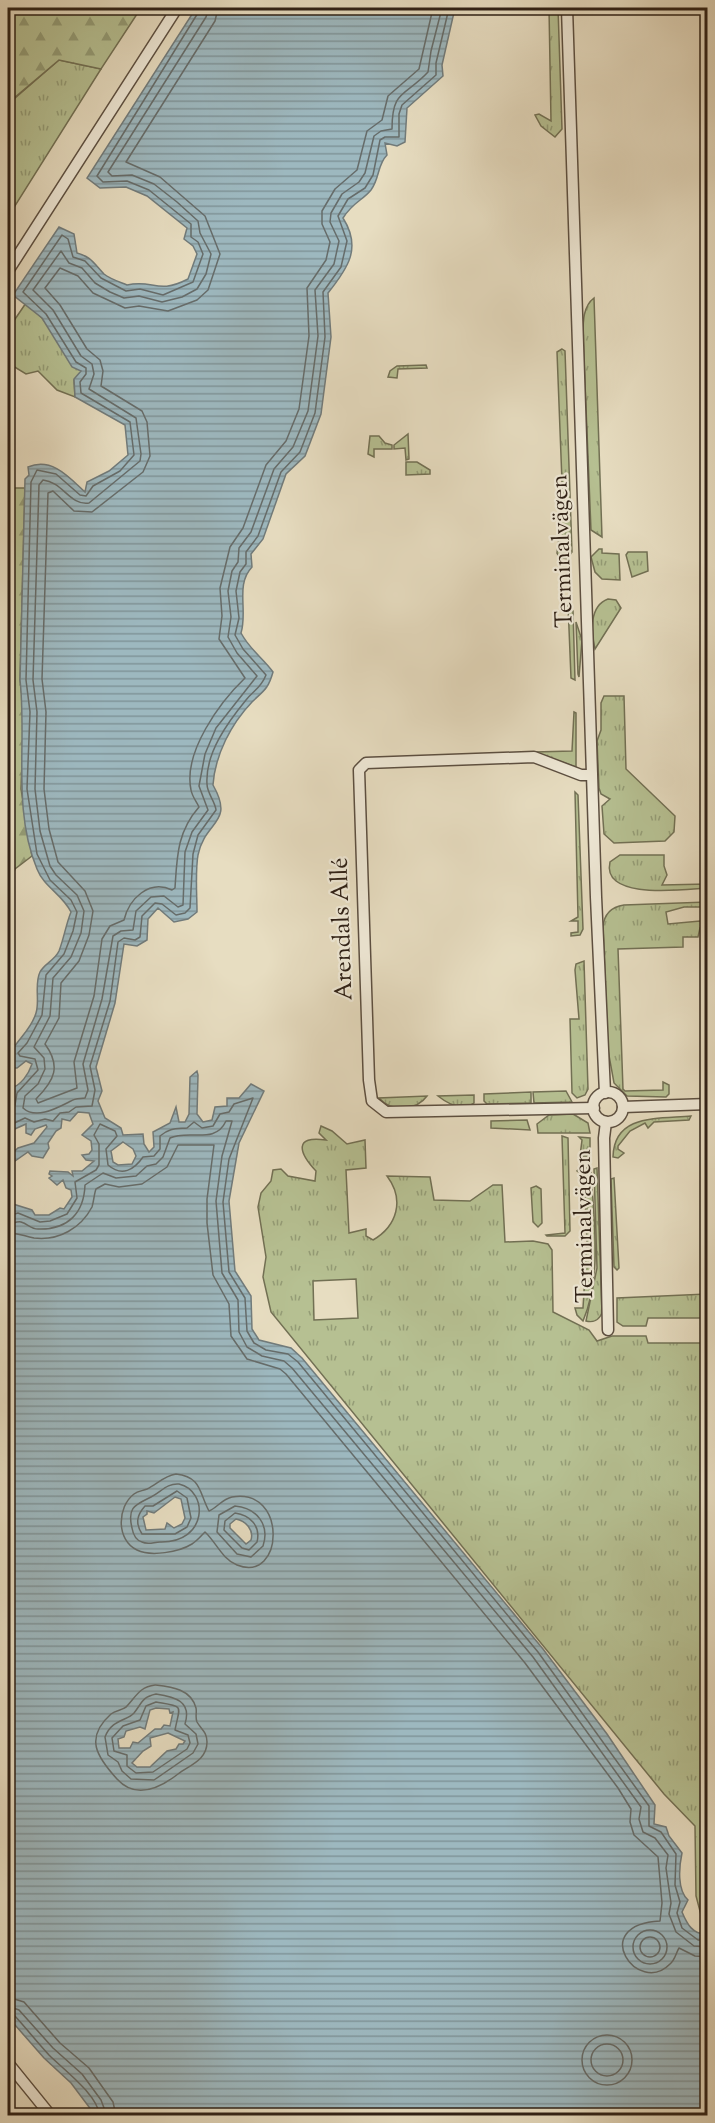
<svg xmlns="http://www.w3.org/2000/svg" width="715" height="2123" font-family="'Sorts Mill Goudy',serif">
	<style>
		.grass { fill: url(#grass-tufts); stroke: #727054; stroke-width: 1.5; fill-rule: evenodd }
		.forest { fill: url(#forest-firs); stroke: #727054; stroke-width: 1.5 }
		.water { fill: url(#water-rules); stroke: #717b7b; stroke-width: 1.5; fill-rule: evenodd }
		.lines { fill: none; stroke-linecap: round; stroke-linejoin: round }
		.shore { stroke: #666c6a; stroke-width: 1.5 }
		.minor-casing { stroke: #5c4f41; stroke-width: 13 }
		.minor { stroke: #efe9d7; stroke-width: 10 }
		.labels { text-anchor: middle; dominant-baseline: central; stroke-width: 4.5; stroke-linejoin: round; paint-order: stroke }
		.street-label { font-size: 24px; fill: #2e2016; stroke: #efe9d7 }
	</style>
	<defs>
		<pattern id="grass-tufts" width="24" height="20" patternUnits="userSpaceOnUse" patternTransform="scale(1.5)"><rect width="24" height="20" fill="#b6c092"/><path d="M3 7l-1-3M5 7V3M7 7l1-3M15 17l-1-3M17 17v-4M19 17l1-3" fill="none" stroke="#949c76"/></pattern>
		<pattern id="forest-firs" width="22" height="20" patternUnits="userSpaceOnUse" patternTransform="scale(1.5)"><rect width="22" height="20" fill="#b6c092"/><path d="M5 1l3.5 6h-7zM16 11l3.5 6h-7z" fill="#949c76"/></pattern>
		<pattern id="water-rules" width="6" height="5" patternUnits="userSpaceOnUse" patternTransform="scale(1.5)"><rect width="6" height="5" fill="#9db8bf"/><path d="M0 2.5h6" fill="none" stroke="#80959a"/></pattern>
	</defs>
	<rect width="100%" height="100%" fill="#e7ddc1"/>
	<filter id="stains"><feTurbulence type="fractalNoise" baseFrequency=".00333" numOctaves="4"/><feColorMatrix values="0 0 0 0 .2 0 0 0 0 .09 0 0 0 0 .02 0 0 0 .5 -.17"/></filter>
	<radialGradient id="worn" r=".72"><stop offset=".6" stop-color="#630" stop-opacity="0"/><stop offset="1" stop-color="#630" stop-opacity=".3"/></radialGradient>
	<!-- grass -->
	<g class="grass">
		<polygon points="549,8 558,8 562,129 555,137 541,126 535,115 539,114 551,121"/>
		<polygon points="59,60 101,69 8,217 8,93 15,98"/>
		<path d="M594,298l8,239 -11,-7 -8,-196c0,-12 0,-28 11,-36z"/>
		<polygon points="26,303 42,318 82,371 74,380 75,397 57,390 38,371 26,374 8,363 8,324 11,325"/>
		<polygon points="562,349 565,351 572,552 567,559 559,557 557,553 563,508 557,352"/>
		<polygon points="426,365 427,368 398,369 397,378 388,377 390,371 397,366"/>
		<polygon points="408,434 409,459 406,460 405,448 394,449 394,445"/>
		<polygon points="370,436 379,436 385,443 392,445 392,449 374,449 374,457 368,454"/>
		<polygon points="406,462 417,462 430,470 430,474 406,475"/>
		<polygon points="599,549 602,549 602,553 619,554 620,580 602,579 595,572 591,557"/>
		<polygon points="628,552 647,552 648,571 632,577 626,555"/>
		<path d="M608,599l8,1 5,8 -26,41c-4,-17 -6,-43 13,-50z"/>
		<polygon points="568,604 573,611 575,680 571,678"/>
		<polygon points="576,622 582,640 579,677 578,674"/>
		<polygon points="624,696 626,769 675,816 674,832 665,841 614,843 604,834 602,806 610,799 601,794 599,788 597,741 601,730 601,703 604,696"/>
		<polygon points="574,712 576,713 576,767 534,752 572,751"/>
		<polygon points="575,792 578,795 583,929 580,935 571,936 571,933 578,932 578,921 571,921 578,917"/>
		<path d="M620,855h44v11l3,9 -5,10 45,-1v4c-21,1 -106,13 -97,-26z"/>
		<path d="M707,902v5h-23l-18,5 2,12 32,-3 6,6 -6,1 -2,9h-15v10l-65,2 5,140 2,2 38,-1v-8l6,3v9l-3,3 -39,-1 -13,-13 -6,-33 -5,-123c1,-13 8,-20 21,-22z"/>
		<polygon points="584,961 588,1089 585,1095 577,1098 572,1093 570,1019 579,1019 575,970 576,964"/>
		<polygon points="566,1091 572,1102 534,1103 533,1092"/>
		<polygon points="531,1092 531,1103 487,1104 484,1101 484,1094"/>
		<path d="M474,1095v8c-12,8 -26,1 -36,-7z"/>
		<path d="M427,1096c-10,14 -35,17 -48,2z"/>
		<polygon points="573,1114 588,1123 590,1133 538,1133 537,1124 549,1115"/>
		<path d="M691,1116l-2,4 -35,2 -6,6 -3,-5 -15,8 -12,15v3l6,4 -6,5 -5,-1c1,-43 44,-38 78,-41z"/>
		<polygon points="527,1120 530,1130 491,1128 491,1121"/>
		<path d="M321,1126l11,5 15,13 18,-4 1,28 -20,2 3,63 17,-4v7l7,4c24,-14 32,-40 14,-64l43,1 4,23 36,1 23,-16h9l3,57 28,-1 15,3 4,6 1,62 36,18 8,11 15,-5h34l2,7h59v574l-6,-2 -5,-19 -1,-70 -31,-32 -393,-482 -8,-35 3,-20 -8,-50 3,-14 10,-12 2,-11 8,-1 7,7 27,5 1,-10c-17,-18 -23,-36 10,-31l-7,-7zM356,1279l2,39 -44,2 -1,-39z"/>
		<polygon points="562,1136 568,1138 570,1231 565,1236 547,1236 546,1235 565,1233"/>
		<polygon points="579,1137 590,1138 590,1156 580,1156 582,1140"/>
		<path d="M580,1168h11c2,49 12,106 -8,153l-6,-6 -2,-7h8l4,-66 -3,-66 -7,-5z"/>
		<path d="M597,1168l5,145c-3,7 -9,10 -16,8l11,-53 -3,-99z"/>
		<polygon points="614,1178 619,1268 617,1270 614,1267 611,1179"/>
		<polygon points="536,1186 541,1189 542,1223 538,1227 533,1222 531,1188"/>
		<polygon points="707,1294 707,1318 648,1318 646,1326 623,1326 617,1322 617,1298"/>
	</g>
	<!-- forest -->
	<g class="forest">
		<polygon points="8,8 141,8 101,69 59,60 14,98 8,93"/>
		<polygon points="10,477 14,488 25,488 20,680 24,712 21,789 32,856 15,869 8,888 8,480"/>
	</g>
	<!-- water -->
	<path class="water" d="M196,8h259l-13,57 1,11 -36,32 -2,34 -8,4 -12,-3 2,12c-10,10 -7,23 -16,35 -9,11 -18,12 -28,28 19,30 5,50 -15,75l3,44 -10,77 -16,42 -19,18 -23,65 -12,15 1,13c-17,18 -4,43 -11,66 9,17 23,26 32,39 -5,18 -10,19 -21,30 -21,22 -37,53 -39,83 22,39 -8,35 -15,70 -3,18 -1,39 -1,57l-9,7 -14,3 -16,-14 -10,11 -1,21 -10,6 -13,-2 -9,59 -19,64 6,24 -4,10 7,17 16,10 2,7 20,-1 1,10 5,8 5,-5 -1,-15 17,-9 6,-16 3,15h6l4,-8 1,-37 7,-6 1,4 -1,39 6,8 9,-2 3,-13 12,-1v-8h12l12,-14 13,7 -25,52 -10,58 6,70 16,25 1,33 7,11 32,8 11,10 241,291 64,85 48,71 -1,19 12,3 3,9 13,17c-3,14 -5,37 6,47l-6,12c5,12 11,23 25,22v181h-612l-24,-32 -27,-25 -36,-41v-807h3l2,-6 19,6 3,5h14l11,-7 4,1 8,-12 -1,-7 -5,-2 -3,-8 -6,5 -8,-7 3,-2 -3,-2 1,-3 18,1 5,4 -1,-5h10l12,-10 -8,-1 -4,-5 7,-1 3,-4 -1,-9 -9,-6 11,-11 -4,-11 -11,-1 -8,9 -8,-2 -1,9 -5,3 -8,12 1,5 -6,10 -11,-2 -4,-4 -13,9 -7,-1v-3l10,-9 16,-5 13,-16 -1,-2 -11,4 -4,6 -5,-2v-9l-18,8v-27l3,-7 -3,-2v-7c13,-2 21,-16 24,-25l-6,-3 -9,7h-4l-5,-5c3,-21 22,-29 28,-50 4,-12 -2,-29 4,-41 4,-8 15,-12 19,-21 5,-13 7,-27 12,-39 -9,-18 -27,-25 -34,-43 -25,-60 -10,-127 -17,-189l5,-201 4,-4 -1,-8c24,-10 41,10 57,25l2,-10 22,-11 19,-16 -3,-30 -50,-28 -1,-18 7,-8 -9,-4 -30,-49 -29,-23 46,-68 15,7 3,19c15,4 17,11 27,21 6,5 16,8 23,11 27,-6 30,10 61,-6l9,-25 -4,-8 -9,-7 3,-11 -40,-32 -21,-9 -26,1 -13,-10zM123,1142l10,7 3,7 -4,8 -14,1 -5,-3 -2,-11zM175,1497l6,2 4,19 -3,6 -8,4 -7,-5 -2,6 -19,1 -3,-13 4,-3v-3l7,2zM236,1519c10,2 18,11 15,21l-5,4 -16,-16v-4zM156,1708l13,1 1,4 3,-1 -3,14 -6,-1 -3,4h-6l-17,14 -5,-1 -3,6h-11l-1,-9 6,-2 2,-6 14,-4 5,2 5,-19zM168,1733l17,8 -2,3h-4l-3,5 -9,2 -17,16h-13l-5,-4 11,-12 8,-5 -1,-8z"/>
	<g class="lines">
		<!-- shore -->
		<g class="shore">
			<path d="M209,8l-3,9 -98,155 4,4 20,-1 22,9 23,18 21,19 2,12 11,21 -5,20 -9,15 -15,8 -20,5 -23,-6 -15,2 -14,-6 -15,-9 -13,-15 -13,-5 -8,-12 -28,39 20,20 28,46 11,8 2,10 -5,15 47,29 5,36 -1,7 -51,42c-19,3 -26,-21 -46,-23l-4,5 -6,195 4,32 -2,77 5,42 10,35 6,9 21,20 7,16 -3,22 -10,24 -18,21 -3,38 -16,31 10,11 1,11 -7,15 -13,12 -2,12c13,12 34,0 48,-7 4,-3 10,-2 14,-3l3,-8 -5,-26 19,-65 11,-63 8,-5 12,-1 3,-19 15,-14 13,-1 14,11 5,-2 2,-53 7,-20 16,-22 -9,-24 6,-32 11,-26 41,-52 -20,-23 -9,-16 3,-20 -3,-26 4,-20 6,-9 1,-14 12,-16 23,-63 19,-22 15,-36 10,-75 -3,-46 19,-26 5,-23 -9,-19 1,-9 11,-19 17,-12 6,-9 9,-37 7,-5 11,-2c0,-40 13,-32 36,-57l3,-21 11,-43"/>
			<path d="M218,8l-3,13 -89,141 34,15 45,39 15,38 -12,36 -11,10 -29,11 -29,-5 -14,2 -32,-15 -15,-17 -18,-8 -15,20 15,17 27,44 13,11 3,11 -2,15 41,25 5,11 3,34 -7,16 -51,40 -18,-1 -21,-20 -5,2 -6,186 4,33 -2,77 5,40 9,33 27,29 8,20 -4,24 -10,26 -18,22 -2,35 -14,26c16,22 10,36 -9,55l2,4 39,-15 -3,-26 20,-66 8,-57 8,-13 14,-6c5,-21 25,-41 48,-30l3,-2c2,-31 2,-56 24,-81 -3,-6 -7,-11 -8,-17 -8,-38 29,-88 54,-112l-26,-39 3,-23 -2,-28 10,-41 13,-19 23,-63 20,-24 13,-32 10,-73 -2,-48 19,-28 4,-18 -8,-18v-13l13,-22 22,-19 10,-39 15,-11 6,-24 31,-27 14,-61"/>
			<polyline points="8,1108 15,1105 17,1093 38,1070 35,1059 20,1056 18,1053 27,1043 42,1015 46,975 64,954 73,931 77,912 71,900 50,880 37,854 27,789 30,712 26,680 31,482 37,470 56,474 80,495 86,496 93,486 120,471 134,455 130,422 81,393 80,382 86,374 86,368 76,362 46,314 23,292 62,235 68,239 73,257 85,261 101,278 126,291 140,289 163,295 193,282 203,254 198,242 191,237 191,224 149,190 127,181 103,182 97,176 201,8"/>
			<path d="M8,1126l17,-8 9,4 11,-3 8,2 7,-8 9,-1 7,-5 16,-1 3,-16 -5,-24 20,-65 8,-59 6,-4 11,2 5,-3 2,-21 13,-13 7,1 14,11 9,-2 5,-5 3,-54 5,-19 18,-25c-1,-9 -9,-17 -9,-26 -2,-31 21,-62 39,-84 8,-10 15,-12 20,-25l-23,-26 -8,-14 4,-17 -3,-27 4,-19 6,-8v-12l12,-16 23,-64 19,-20 15,-39 10,-76 -2,-45 18,-25 6,-26 -9,-25 10,-17 17,-11 8,-13 7,-35 5,-3h14v-23l3,-9 34,-30v-12l13,-55"/>
			<path d="M8,1216l10,-3 22,9 10,-1 17,-7 10,-16 -2,-16 21,-12 3,-5v-21l-5,-9 6,-11 15,7 2,5 -11,13 2,16c14,12 26,5 35,-8l11,-1 6,-7v-13c10,-8 15,-7 27,-8l7,-6 8,6 11,-2 7,-12 9,-2 5,-8 19,-6 -24,61 -6,43 6,70 16,26 2,33 7,12 12,7 22,4 10,8 240,290 111,154v20l12,6 15,22 -1,31 5,17 -3,11 5,15 16,12h10"/>
			<path d="M8,1224c4,0 9,-3 13,-2 7,2 10,7 17,7 30,1 46,-16 47,-44l18,-12 13,5 20,-2 11,-10 9,-2 7,-7 7,-19c19,-9 45,7 56,-17h6l-10,35 -6,45 6,72 16,27 1,32 8,15 15,9 22,5 8,7 241,289 108,150 -2,12 4,13 12,6 13,17 -2,13 5,35 -2,11 7,18 18,14 14,1"/>
			<path d="M8,1233c12,0 15,3 26,5 25,3 47,-10 58,-31 2,-6 2,-13 4,-18l9,-5 14,3 23,-3 25,-17 11,-22h36l-7,54v24l6,52 16,29 2,32 16,23 33,10 6,5 239,289 93,125 13,21 -1,13 4,13 24,22 4,46 -2,18c-73,4 -22,76 10,43 5,-4 6,-11 9,-16l16,8 13,1"/>
			<path d="M176,1474c26,3 23,19 33,37 8,-3 13,-12 23,-14 56,-10 52,87 5,68 -15,-6 -21,-23 -32,-33 -4,4 -8,9 -13,12 -13,8 -41,13 -55,6 -21,-10 -20,-43 -3,-56 4,-3 8,-3 13,-5 10,-5 17,-13 29,-15z"/>
			<path d="M179,1484c30,7 29,59 -19,58 -6,0 -12,3 -18,0 -7,-2 -9,-8 -10,-14 -5,-21 3,-23 19,-31 10,-5 16,-14 28,-13z"/>
			<path d="M177,1491l10,7 4,20 -4,9 -12,7h-33c-7,-11 -5,-19 3,-28h8z"/>
			<path d="M235,1506c22,2 35,19 28,40l-12,11 -14,-3 -20,-22 2,-17z"/>
			<path d="M235,1513c15,2 26,13 22,29l-8,8 -7,-2 -18,-18 1,-9z"/>
			<path d="M155,1685c17,2 36,4 41,23 1,4 -1,10 1,14 4,7 10,10 10,20 0,18 -17,23 -29,32 -18,14 -42,26 -61,5 -20,-22 -33,-41 -6,-65 5,-4 13,-4 16,-8 10,-11 13,-19 28,-21z"/>
			<path d="M156,1694c19,3 36,7 29,30l11,10 2,10 -5,9 -39,27 -23,-1 -9,-8 -4,-9 -10,-7 -3,-18c7,-18 22,-16 29,-24 8,-10 8,-16 22,-19z"/>
			<path d="M156,1702c29,5 24,2 19,28l13,5 2,8 -3,6 -34,23 -17,1 -9,-7v-11l-13,-4 -2,-13 11,-12 17,-6 6,-14z"/>
			<circle cx="650" cy="1947" r="17"/>
			<circle cx="650" cy="1947" r="10"/>
			<polyline points="8,1997 24,2002 60,2043 89,2068 113,2102 116,2116"/>
			<polyline points="8,2006 19,2010 53,2048 82,2074 101,2100 107,2116"/>
			<path d="M8,2013l6,2c12,13 23,27 35,40 15,15 48,39 51,61"/>
			<circle cx="607" cy="2060" r="25"/>
			<circle cx="607" cy="2060" r="16"/>
		</g>
		<defs>
			<g id="minor">
				<polyline points="567,8 596,897 605,1093"/>
				<polyline points="8,271 177,8"/>
				<polyline points="592,775 581,775 534,757 366,763 359,770 369,1080 372,1101 386,1112 594,1108"/>
				<circle cx="608" cy="1107" r="15"/>
				<polyline points="623,1107 708,1104"/>
				<polyline points="606,1122 604,1138 608,1330"/>
				<polyline points="8,2063 51,2116"/>
			</g>
		</defs>
		<!-- minor casing -->
		<use href="#minor" class="minor-casing"/>
		<!-- minor -->
		<use href="#minor" class="minor"/>
	</g>
	<g class="labels">
		<!-- street labels -->
		<g class="street-label">
			<text transform="translate(563 551) rotate(-92)">Terminalvägen</text>
			<text transform="translate(343 929) rotate(-92)">Arendals Allé</text>
			<text transform="translate(585 1226) rotate(-91)">Terminalvägen</text>
		</g>
	</g>
	<!-- margin -->
	<rect width="715" height="2123" fill="none" stroke="#e7ddc1" stroke-width="30"/>
	<rect x="9" y="9" width="697" height="2105" fill="none" stroke="#2e2016" stroke-width="3"/>
	<rect x="15" y="15" width="685" height="2093" fill="none" stroke="#2e2016" stroke-width="1.5"/>
	<rect width="100%" height="100%" filter="url(#stains)"/>
	<rect width="100%" height="100%" fill="url(#worn)"/>
</svg>
